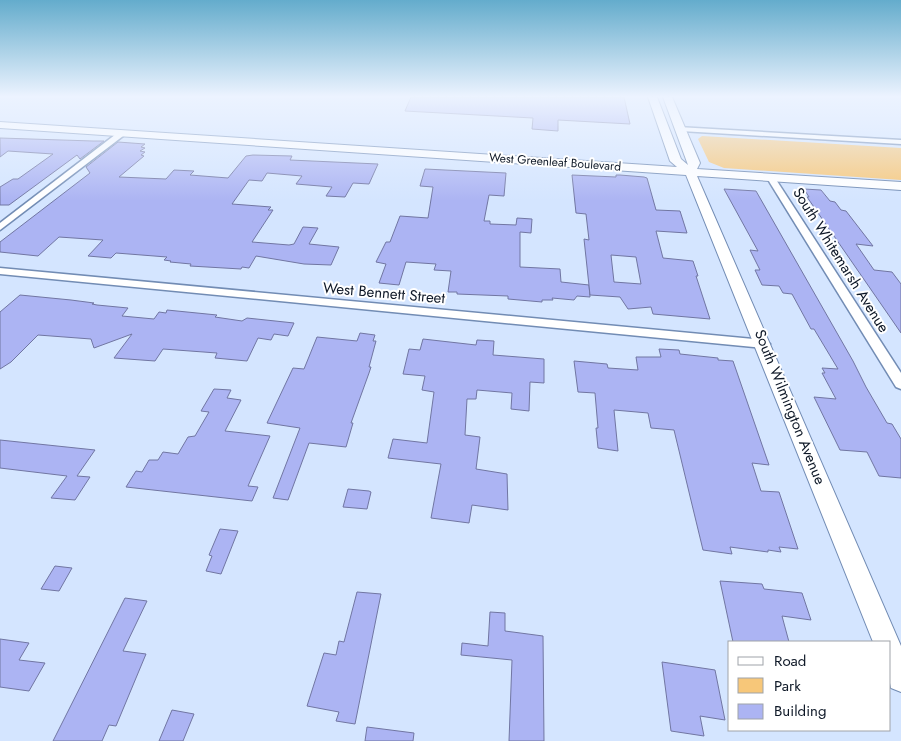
<svg xmlns="http://www.w3.org/2000/svg" width="901" height="741" font-family="Jost,sans-serif">
	<style>
		.green { fill: #f7c779 }
		.building { fill: #acb4f3; stroke: #7176a2; fill-rule: evenodd }
		.lines { fill: none; stroke-linecap: round; stroke-linejoin: round }
		.street-casing { stroke: #728cb4; stroke-width: 3 }
		.secondary-casing { stroke: #728cb4; stroke-width: 2 }
		.street { fill: #fff; fill-rule: evenodd }
		.secondary { fill: #fff; fill-rule: evenodd }
		.labels { text-anchor: middle; dominant-baseline: central; stroke-width: 4; stroke-linejoin: round; paint-order: stroke }
		.far-street-label { font-size: 12px; fill: #0e1827; stroke: #fff }
		.street-label { font-size: 15px; fill: #0e1827; stroke: #fff }
	</style>
	<rect width="100%" height="100%" fill="#d4e5ff"/>
	<!-- green -->
	<polygon class="green" points="702,136 901,148 901,180 724,168 709,162 698,139"/>
	<!-- building -->
	<g class="building">
		<polygon points="411,97 624,97 630,124 558,120 558,131 532,129 533,118 405,111"/>
		<polygon points="0,138 93,141 104,141 80,159 77,155 9,205 0,205 0,187 13,179 18,179 53,154 8,151 0,157"/>
		<polygon points="118,142 145,144 141,147 145,148 140,151 145,152 141,155 144,156 119,177 166,179 174,170 194,171 190,175 228,178 246,156 253,155 292,156 290,160 378,164 369,184 353,183 345,197 326,196 332,187 296,184 302,176 267,173 262,181 249,180 232,204 271,207 268,210 273,210 252,242 289,245 294,244 303,227 318,228 309,244 339,247 331,265 304,264 256,256 249,268 242,267 241,269 190,266 191,264 170,262 171,261 164,260 167,257 116,253 111,258 88,256 103,240 59,237 38,256 0,252 0,242 90,173 86,167"/>
		<polygon points="425,169 506,173 504,196 489,195 484,221 490,221 490,224 516,225 517,218 532,219 531,233 520,232 520,267 560,269 561,282 589,285 590,297 577,296 574,300 552,298 553,300 542,300 542,302 508,299 508,296 457,294 457,292 448,292 451,271 434,270 436,264 406,262 399,285 379,283 386,264 376,262 386,242 390,242 400,216 428,218 433,187 420,186"/>
		<path d="M572,175l44,2v-2h4l24,2 3,1 9,32 24,1 7,22 -31,-2 7,27 30,3 5,15h-2l14,43 -57,-5 -2,-7 -23,2 -8,-12 -30,-2 -6,-56 5,1 -3,-26 -10,-1zM611,255l25,2 5,27 -27,-2z"/>
		<polygon points="724,189 756,191 853,361 866,387 887,423 892,424 901,439 901,478 879,476 867,452 840,450 814,397 836,399 822,373 825,373 822,368 838,369 814,329 811,329 792,294 783,293 779,286 762,285 755,270 760,270 750,250 758,251"/>
		<polygon points="804,189 821,190 830,201 835,202 841,210 846,211 873,246 856,244 874,270 892,272 901,284 901,333 807,197 809,197"/>
		<polygon points="20,295 71,300 94,303 92,304 97,305 128,308 122,316 154,319 159,312 166,313 167,310 217,315 215,317 242,321 247,318 294,323 288,336 274,334 271,340 258,338 247,361 215,358 217,353 163,349 155,361 114,358 132,334 94,348 91,339 38,335 11,362 0,369 0,312"/>
		<polygon points="360,333 375,335 373,341 376,341 369,367 371,367 369,373 351,423 353,423 346,447 309,443 288,500 273,498 300,428 267,423 293,368 304,369 317,337 357,341"/>
		<polygon points="423,339 476,345 477,340 494,341 493,355 544,359 544,383 530,382 529,411 511,409 512,393 477,390 476,399 467,399 465,435 480,437 476,469 507,474 508,510 472,505 469,523 431,518 441,464 388,458 393,439 427,443 434,392 422,390 425,376 403,374 409,349 420,350"/>
		<polygon points="659,349 679,350 680,354 718,358 718,360 733,361 769,465 752,463 761,491 779,492 798,549 779,547 781,552 768,550 768,552 730,547 732,554 703,550 674,430 651,428 648,413 614,410 618,451 598,448 596,428 598,428 595,393 578,392 574,361 607,364 608,368 638,370 636,357 661,357"/>
		<polygon points="214,389 231,390 227,398 241,400 225,431 270,436 248,486 258,487 252,501 126,487 136,471 142,472 149,460 158,460 163,452 178,454 188,437 195,436 209,412 201,411"/>
		<polygon points="0,440 95,450 77,476 90,477 75,500 51,498 67,476 0,468"/>
		<polygon points="348,489 369,491 371,492 367,509 343,507"/>
		<polygon points="220,529 238,531 221,574 206,571 212,556 209,555"/>
		<polygon points="55,566 72,568 59,591 41,589"/>
		<polygon points="720,581 762,584 764,589 802,593 811,620 782,616 789,642 733,642"/>
		<polygon points="357,592 381,594 355,724 336,721 339,712 307,706 324,653 336,655 339,641 344,642"/>
		<polygon points="125,598 147,601 123,651 146,654 116,726 109,725 102,741 53,741"/>
		<polygon points="490,612 505,613 505,631 543,636 544,741 509,741 512,660 461,655 462,643 488,646"/>
		<polygon points="0,639 29,643 19,660 45,663 29,691 0,687"/>
		<polygon points="662,662 715,670 725,720 700,716 704,736 671,731"/>
		<polygon points="172,710 194,714 183,741 159,741"/>
		<polygon points="367,727 414,733 413,741 365,741"/>
	</g>
	<g class="lines">
		<defs>
			<g id="street">
				<polygon points="678,127 901,140 901,144 681,131 678,131"/>
				<polygon points="120,131 127,133 0,230 0,223"/>
				<polygon points="768,176 775,178 901,373 901,389 896,387 767,178"/>
				<polygon points="0,268 764,340 770,344 764,348 0,274"/>
			</g>
			<polygon id="secondary" points="648,97 657,97 681,159 688,165 663,97 672,97 700,163 697,169 901,182 901,190 697,176 901,646 901,692 891,688 890,683 890,642 873,642 686,175 0,128 0,122 677,167 670,161"/>
		</defs>
		<!-- street casing -->
		<use href="#street" class="street-casing"/>
		<!-- secondary casing -->
		<use href="#secondary" class="secondary-casing"/>
		<!-- street -->
		<use href="#street" class="street"/>
		<!-- secondary -->
		<use href="#secondary" class="secondary"/>
	</g>
	<!-- sky -->
	<linearGradient id="sky" x2="0" y2="1"><stop stop-color="#64accc"/><stop offset="0.48" stop-color="#ecf3ff"/><stop offset="1" stop-color="#ecf3ff" stop-opacity="0"/></linearGradient>
	<rect width="901" height="201" fill="url(#sky)"/>
	<g class="labels">
		<!-- far-street labels -->
		<g class="far-street-label">
			<text transform="translate(555 162) rotate(4)">West Greenleaf Boulevard</text>
		</g>
		<!-- street labels -->
		<g class="street-label">
			<text transform="translate(841 260) rotate(58)">South Whitemarsh Avenue</text>
			<text transform="translate(384 293) rotate(5)">West Bennett Street</text>
			<text transform="translate(790 407) rotate(68)">South Wilmington Avenue</text>
		</g>
	</g>
	<!-- legend -->
	<rect x="728" y="641" width="162" height="90" fill="#ffffff" stroke="#9fa3a9"/>
	<rect x="738" y="657" width="25" height="8" fill="#ffffff" stroke="#9fa3a9"/>
	<text x="774" y="666" font-size="15" fill="#0e1827">Road</text>
	<rect x="738" y="678" width="25" height="15" fill="#f7c779" stroke="#9fa3a9"/>
	<text x="774" y="691" font-size="15" fill="#0e1827">Park</text>
	<rect x="738" y="704" width="25" height="15" fill="#acb4f3" stroke="#9fa3a9"/>
	<text x="774" y="716" font-size="15" fill="#0e1827">Building</text>
</svg>
